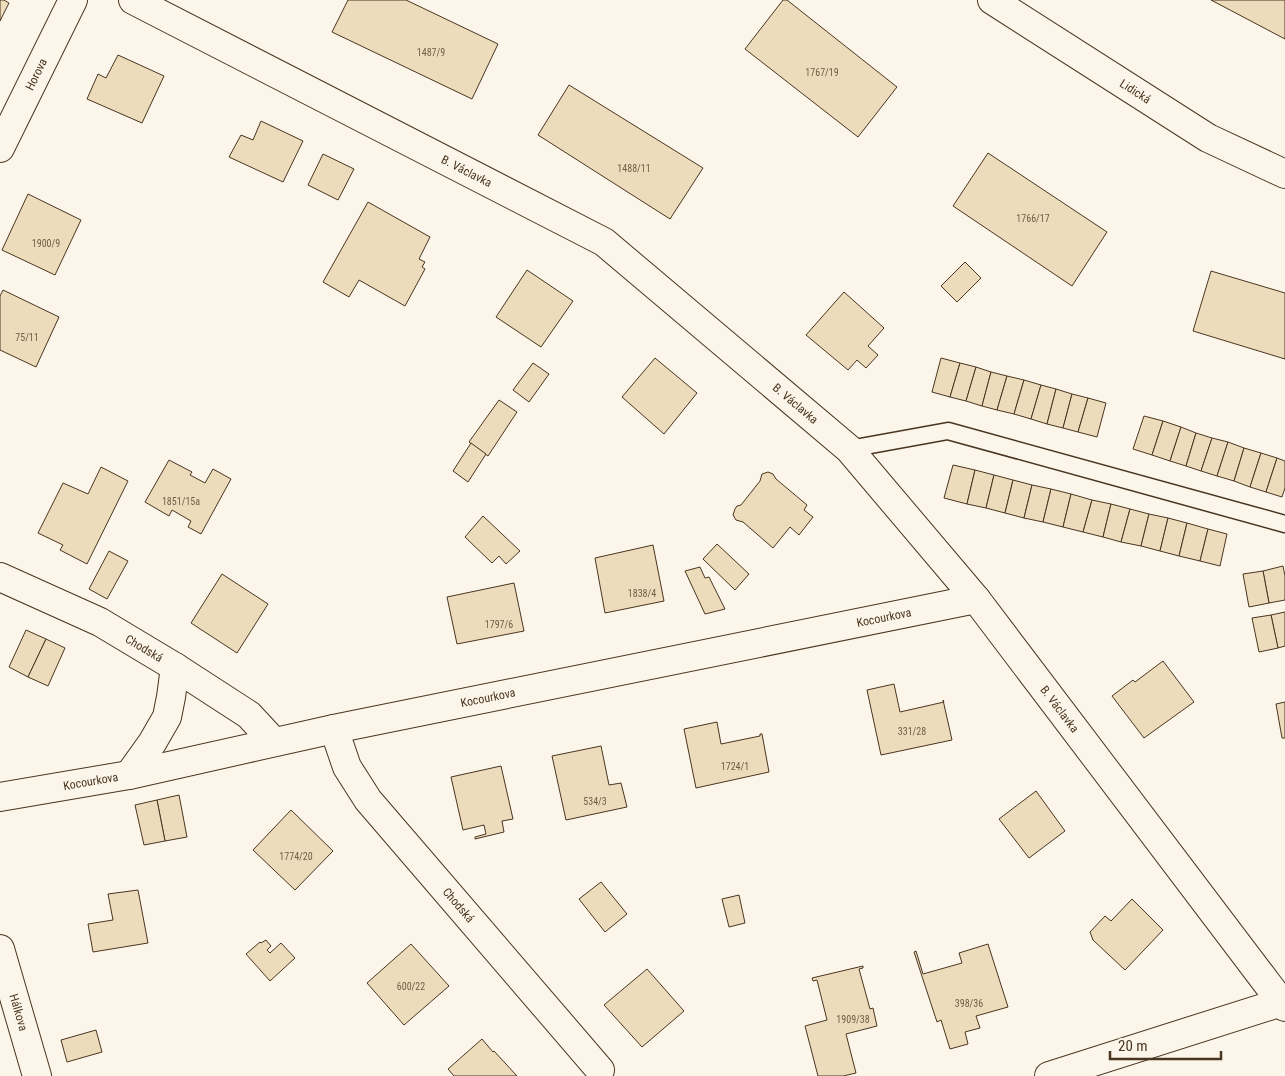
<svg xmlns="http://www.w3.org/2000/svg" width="1285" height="1076" font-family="'Roboto Condensed',sans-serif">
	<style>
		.building { fill: #ecdcbc; stroke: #4a3520 }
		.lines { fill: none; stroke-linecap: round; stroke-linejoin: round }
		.service-casing { stroke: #4a3520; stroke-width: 19 }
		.minor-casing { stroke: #4a3520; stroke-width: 30 }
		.secondary-casing { stroke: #4a3520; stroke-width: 30 }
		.service { stroke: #fbf6e9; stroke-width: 16 }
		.minor { stroke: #fbf6e9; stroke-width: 28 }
		.secondary { stroke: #fbf6e9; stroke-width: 28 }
		.labels { text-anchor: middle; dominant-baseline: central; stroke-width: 4; stroke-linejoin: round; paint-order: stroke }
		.number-label { font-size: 10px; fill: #725f47 }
		.street-label { font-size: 12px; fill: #4a3520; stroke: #fbf6e9 }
	</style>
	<rect width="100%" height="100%" fill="#fbf6e9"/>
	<!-- building -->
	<g class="building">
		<polygon points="0,0 4,0 9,3 0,21"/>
		<polygon points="348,0 406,0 498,44 472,99 332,32"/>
		<polygon points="783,0 787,0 897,87 858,137 745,49"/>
		<polygon points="1211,0 1285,0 1285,39"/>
		<polygon points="118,55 164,76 142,123 87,99 98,74 106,78"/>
		<polygon points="569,85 703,168 670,219 538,135"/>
		<polygon points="261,121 303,141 283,182 229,157 241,135 253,140"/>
		<polygon points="988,153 1107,232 1072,286 953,206"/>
		<polygon points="323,154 354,169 338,200 308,185"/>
		<polygon points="28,194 81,220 55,275 2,250"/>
		<polygon points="368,202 430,237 419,259 425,262 422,267 425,269 405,306 359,280 349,297 323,282"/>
		<polygon points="965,262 981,278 957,302 941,286"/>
		<polygon points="527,270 573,301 541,347 496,317"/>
		<polygon points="1211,271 1285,293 1285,359 1193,331"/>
		<polygon points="3,290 59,317 36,367 0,350 0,296"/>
		<polygon points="844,292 884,328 868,346 878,355 866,368 857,360 848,370 806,335"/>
		<polygon points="655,358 697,393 664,434 622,397"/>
		<polygon points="941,358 960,363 950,397 932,392"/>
		<polygon points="533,363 549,374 529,402 513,390"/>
		<polygon points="960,363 976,367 966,401 950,397"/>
		<polygon points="976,367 991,372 982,406 966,401"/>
		<polygon points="991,372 1007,376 997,410 982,406"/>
		<polygon points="1007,376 1024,380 1014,414 997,410"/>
		<polygon points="1024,380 1041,385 1031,419 1014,414"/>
		<polygon points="1041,385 1056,389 1047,424 1031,419"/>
		<polygon points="1056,389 1072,394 1063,428 1047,424"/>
		<polygon points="1072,394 1088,398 1078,432 1063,428"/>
		<polygon points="1088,398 1106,403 1097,437 1078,432"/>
		<polygon points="499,400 517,412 488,456 469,442"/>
		<polygon points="1144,416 1163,421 1152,455 1133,449"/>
		<polygon points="1163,421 1181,427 1170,461 1152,455"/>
		<polygon points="1181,427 1196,433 1186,466 1170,461"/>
		<polygon points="1196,433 1212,438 1201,471 1186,466"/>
		<polygon points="1212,438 1228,442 1217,476 1201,471"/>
		<polygon points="1228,442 1244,448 1234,481 1217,476"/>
		<polygon points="471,443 486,454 468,482 453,471"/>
		<polygon points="1244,448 1261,453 1250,487 1234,481"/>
		<polygon points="1261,453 1277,458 1266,492 1250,487"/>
		<polygon points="1277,458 1285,461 1285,488 1282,497 1266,492"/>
		<polygon points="169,460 192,472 190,475 205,483 213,469 231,479 201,534 188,527 191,521 172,510 169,516 145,502"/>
		<polygon points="953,465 975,470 967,504 944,498"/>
		<polygon points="101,467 128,481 87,564 60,550 63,545 38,533 63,483 88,494"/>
		<polygon points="975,470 994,475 986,508 967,504"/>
		<polygon points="768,472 773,474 776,479 807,505 804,510 813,517 799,535 790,527 773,548 743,522 736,520 733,515 735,509 737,506 741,505 760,481 762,474"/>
		<polygon points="994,475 1013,480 1005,513 986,508"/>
		<polygon points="1013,480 1032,485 1024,518 1005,513"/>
		<polygon points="1032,485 1051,489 1043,522 1024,518"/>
		<polygon points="1051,489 1071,494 1063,527 1043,522"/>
		<polygon points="1071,494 1092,500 1083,532 1063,527"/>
		<polygon points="1092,500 1111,504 1103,537 1083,532"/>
		<polygon points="1111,504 1130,509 1121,542 1103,537"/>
		<polygon points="1130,509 1149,514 1141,546 1121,542"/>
		<polygon points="1149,514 1168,518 1160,551 1141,546"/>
		<polygon points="483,516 520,551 506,564 499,556 492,563 465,537"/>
		<polygon points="1168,518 1187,523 1179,556 1160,551"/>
		<polygon points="1187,523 1208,529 1200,561 1179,556"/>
		<polygon points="1208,529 1227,534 1220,566 1200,561"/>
		<polygon points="717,544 749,574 735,590 703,559"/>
		<polygon points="653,545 664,601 605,613 595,558"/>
		<polygon points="109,551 128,561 107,599 89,589"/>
		<polygon points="1283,566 1285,576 1285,600 1269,603 1263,571"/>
		<polygon points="700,567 705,578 709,577 725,609 705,614 685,571"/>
		<polygon points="1263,571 1269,603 1249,607 1243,574"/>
		<polygon points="222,574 268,604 237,653 191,623"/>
		<polygon points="514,583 524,631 457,644 447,597"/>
		<polygon points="1285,612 1285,646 1278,648 1271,615"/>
		<polygon points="1271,615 1278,648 1259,652 1252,618"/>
		<polygon points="26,630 46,639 28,677 9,667"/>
		<polygon points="46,639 65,648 48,686 28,677"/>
		<polygon points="1163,661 1194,702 1144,738 1112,696 1133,680 1135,682"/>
		<polygon points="894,684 900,712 944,702 943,700 952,740 881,755 867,690"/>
		<polygon points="1285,702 1285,738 1282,738 1276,704"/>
		<polygon points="717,722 721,744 760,736 760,734 762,734 769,772 696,788 684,729"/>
		<polygon points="601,746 609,785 621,783 627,807 566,820 552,756"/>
		<polygon points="501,766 513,819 502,821 504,832 475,839 475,837 486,834 484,825 463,830 451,777"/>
		<polygon points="1036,791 1065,831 1029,858 999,819"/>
		<polygon points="179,795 187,837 165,841 157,800"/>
		<polygon points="157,800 165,841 144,845 135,805"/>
		<polygon points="291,810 333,851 295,890 253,850"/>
		<polygon points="601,882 627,914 605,932 579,899"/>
		<polygon points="138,890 148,943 93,952 88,924 113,920 108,894"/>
		<polygon points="739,895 745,923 729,927 722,899"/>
		<polygon points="1132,899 1163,930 1125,970 1093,940 1090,932 1105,916 1111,921"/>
		<polygon points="266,940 271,946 267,950 270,953 281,943 295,958 270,981 246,954 260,942 261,943"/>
		<polygon points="411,944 449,986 404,1025 367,983"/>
		<polygon points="988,944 1008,1007 976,1016 980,1028 965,1032 968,1044 950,1049 941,1020 937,1022 914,952 916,951 923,974 962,963 959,953"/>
		<polygon points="863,966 863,968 859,969 870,1009 873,1008 877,1026 846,1034 856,1073 843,1076 818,1076 805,1026 827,1020 817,980 813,981 812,978"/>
		<polygon points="647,969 684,1011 642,1047 604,1005"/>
		<polygon points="96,1030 102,1052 67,1062 61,1040"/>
		<polygon points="482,1039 493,1052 494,1051 517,1076 454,1076 448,1069"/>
	</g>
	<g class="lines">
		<defs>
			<polyline id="service" points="849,449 948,431 1285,524"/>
			<g id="minor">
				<path id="s1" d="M133,0l471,242 245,207 127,150 309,408"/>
				<path id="s2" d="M0,148l73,-148"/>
				<path id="s3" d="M0,577l100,45 75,45 74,48 25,27"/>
				<path id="s4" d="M334,729l13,38 21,33 232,270"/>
				<polyline points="129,775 152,743 167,717 171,697 175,667"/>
				<path id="s5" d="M0,797l129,-22 205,-46 642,-130"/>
				<path id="s6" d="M0,949l37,127"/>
				<polyline points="1049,1076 1285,1001"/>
			</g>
			<g id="secondary">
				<path id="s7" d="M992,0l216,138 77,36"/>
			</g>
		</defs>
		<!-- service casing -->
		<use href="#service" class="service-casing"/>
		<!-- minor casing -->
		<use href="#minor" class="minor-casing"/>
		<!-- secondary casing -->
		<use href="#secondary" class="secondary-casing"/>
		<!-- service -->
		<use href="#service" class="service"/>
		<!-- minor -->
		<use href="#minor" class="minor"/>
		<!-- secondary -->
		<use href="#secondary" class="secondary"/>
	</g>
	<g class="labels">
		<!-- number labels -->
		<g class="number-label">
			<text x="431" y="52">1487/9</text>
			<text x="822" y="72">1767/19</text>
			<text x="634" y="168">1488/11</text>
			<text x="1033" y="218">1766/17</text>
			<text x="46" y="243">1900/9</text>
			<text x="27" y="337">75/11</text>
			<text x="181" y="501">1851/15a</text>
			<text x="642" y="593">1838/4</text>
			<text x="499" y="624">1797/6</text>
			<text x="912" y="731">331/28</text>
			<text x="735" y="766">1724/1</text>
			<text x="595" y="801">534/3</text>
			<text x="296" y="856">1774/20</text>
			<text x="411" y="986">600/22</text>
			<text x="969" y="1003">398/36</text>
			<text x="853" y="1019">1909/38</text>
		</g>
		<!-- street labels -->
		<g class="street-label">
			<text stroke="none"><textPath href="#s2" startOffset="82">Horova</textPath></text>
			<text stroke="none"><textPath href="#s7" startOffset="170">Lidická</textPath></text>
			<text stroke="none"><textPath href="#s1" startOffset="375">B. Václavka</textPath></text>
			<text stroke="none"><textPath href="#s1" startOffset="780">B. Václavka</textPath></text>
			<text stroke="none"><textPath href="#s5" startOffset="902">Kocourkova</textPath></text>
			<text stroke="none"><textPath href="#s3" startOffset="161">Chodská</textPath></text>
			<text stroke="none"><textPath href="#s5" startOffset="498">Kocourkova</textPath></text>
			<text stroke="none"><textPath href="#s1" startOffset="1185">B. Václavka</textPath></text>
			<text stroke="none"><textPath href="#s5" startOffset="92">Kocourkova</textPath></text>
			<text stroke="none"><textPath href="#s4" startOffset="218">Chodská</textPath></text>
			<text stroke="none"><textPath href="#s6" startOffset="66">Hálkova</textPath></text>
		</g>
	</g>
	<!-- scale -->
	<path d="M1110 1051v8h111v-8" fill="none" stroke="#4a3520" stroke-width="2.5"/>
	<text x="1118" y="1051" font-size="15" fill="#4a3520" stroke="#fbf6e9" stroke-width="4" paint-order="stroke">20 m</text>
</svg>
